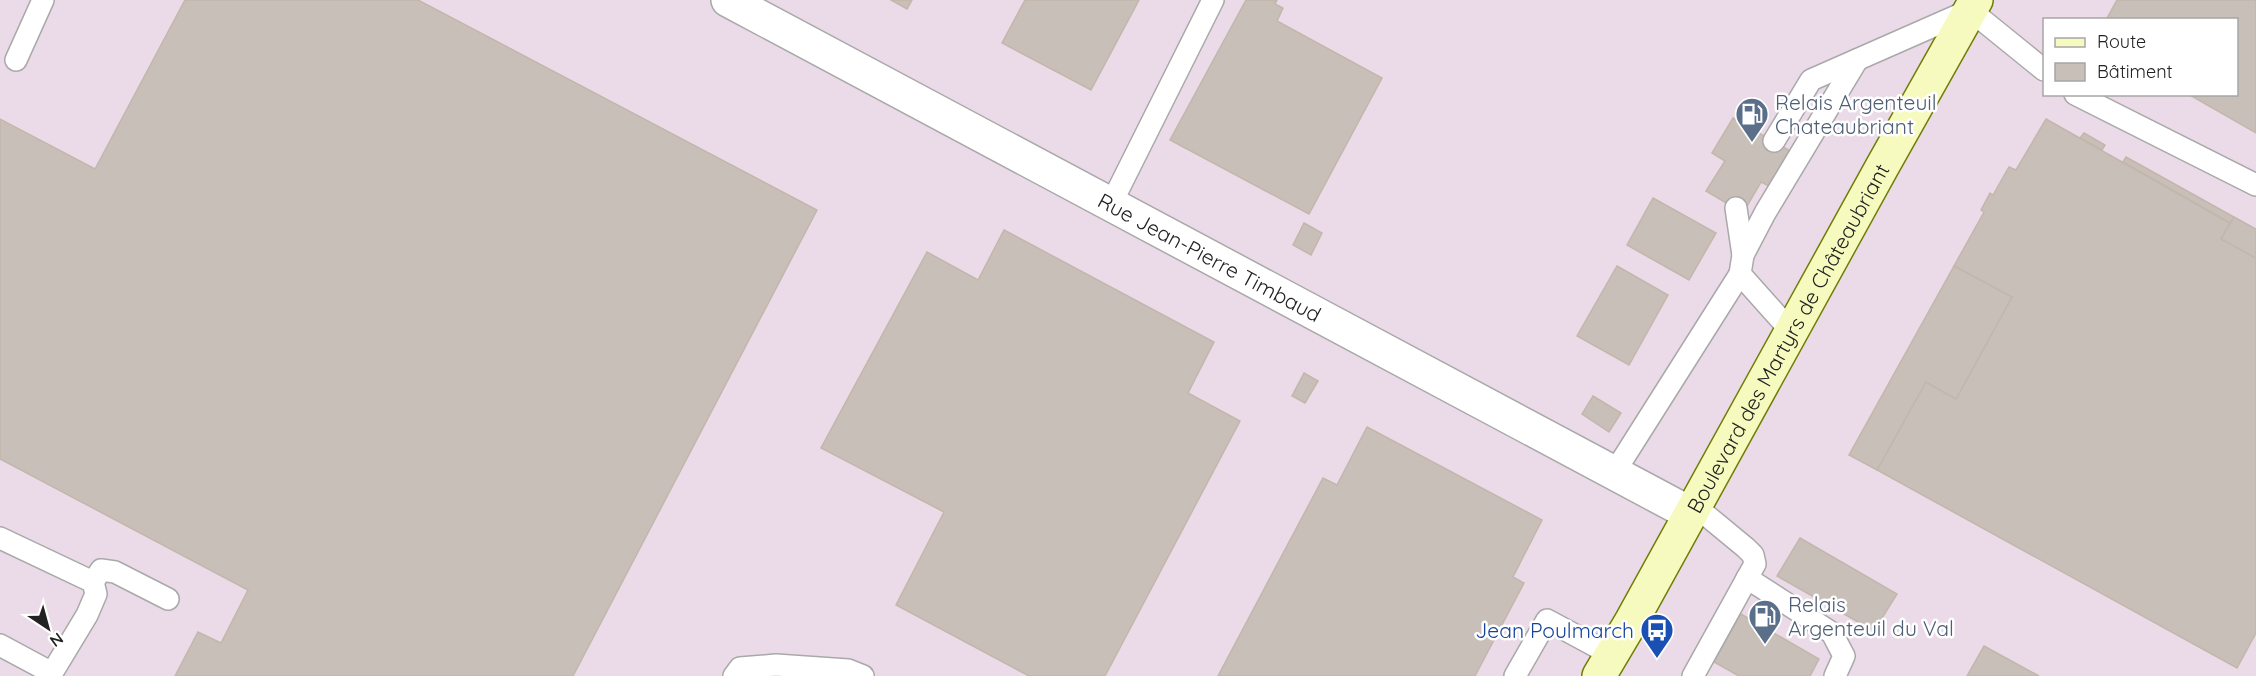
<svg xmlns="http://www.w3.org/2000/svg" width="2256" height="676" font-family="Quicksand,sans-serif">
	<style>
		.industrial { fill: #ebdbe8; fill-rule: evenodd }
		.building { fill: #c7bfb8; stroke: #c4b6ab; stroke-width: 1.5 }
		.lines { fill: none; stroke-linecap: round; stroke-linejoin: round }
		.service-casing { stroke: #a9a9a9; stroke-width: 24 }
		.minor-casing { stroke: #a9a9a9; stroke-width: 36 }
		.secondary-casing { stroke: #707d05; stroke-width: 36 }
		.service { stroke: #fff; stroke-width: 21 }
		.minor { stroke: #fff; stroke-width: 33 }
		.secondary { stroke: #f7fabf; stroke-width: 33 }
		.labels { text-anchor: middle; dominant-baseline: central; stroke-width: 5; stroke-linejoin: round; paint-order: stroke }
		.service-label { font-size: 21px; fill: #4e5e75; stroke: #fff; text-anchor: start }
		.street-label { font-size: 21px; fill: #222; stroke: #fff }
		.transit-label { font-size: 21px; fill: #164399; stroke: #fff; text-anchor: end }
	</style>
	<rect width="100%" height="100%" fill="#f2efe9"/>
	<!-- industrial -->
	<path class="industrial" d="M0,0h2256v676h-2256zM2044,20h192v74h-192z"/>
	<!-- building -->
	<g class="building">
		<polygon points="185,0 418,0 817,210 573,676 175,676 198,632 221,643 248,590 0,459 0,119 95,169"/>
		<polygon points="891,0 912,0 907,9"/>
		<polygon points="1025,0 1139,0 1091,90 1002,43"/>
		<polygon points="1246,0 1277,0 1275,4 1283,8 1277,21 1382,78 1309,214 1170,140"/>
		<polygon points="2117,0 2256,0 2256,133 2188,94 2236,94 2236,20 2106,20"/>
		<polygon points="1733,118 1792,152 1771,187 1761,182 1743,213 1706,191 1725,161 1712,153"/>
		<polygon points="2046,119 2230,223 2221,239 2256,258 2256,633 2237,668 1877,470 1926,382 1956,399 2012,297 1954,266 1984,212 1981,210 1990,193 1993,195 2009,167 2016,170"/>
		<polygon points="2084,133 2105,145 2102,150 2080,138"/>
		<polygon points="2126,157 2234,217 2230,223 2123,162"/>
		<polygon points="1653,198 1716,233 1689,280 1627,245"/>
		<polygon points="2234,217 2256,229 2256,258 2221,239"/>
		<polygon points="1304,223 1322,233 1311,255 1293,245"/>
		<polygon points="1004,230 1214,342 1188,393 1240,421 1105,676 1029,676 896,605 944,512 821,448 927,252 978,280"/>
		<polygon points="1617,266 1668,295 1629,365 1577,336"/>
		<polygon points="1954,266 2012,297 1956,399 1926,382 1877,470 1849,455"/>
		<polygon points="1304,373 1318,381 1305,403 1292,396"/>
		<polygon points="1593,396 1621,413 1609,432 1582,414"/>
		<polygon points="1367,427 1542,520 1513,577 1524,583 1475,676 1218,676 1323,478 1337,485"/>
		<polygon points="1800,538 1897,594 1874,631 1777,576"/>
		<polygon points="1741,614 1819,659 1810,676 1739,676 1714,662"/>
		<polygon points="1984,646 2039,676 1967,676"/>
	</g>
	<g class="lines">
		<defs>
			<g id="service">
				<polyline points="16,60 43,0"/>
				<polyline points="2075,94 2256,185"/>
				<polyline points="1774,141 1811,80 1970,10 2044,70"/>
				<polyline points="1111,204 1213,0"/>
				<polyline points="1736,208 1743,255 1740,274 1791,331"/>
				<polyline points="1743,255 1765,213 1857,60"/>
				<polyline points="1614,473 1740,274"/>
				<polyline points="0,538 93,582 96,594 87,615 52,673 52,676"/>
				<polyline points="1747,578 1832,633 1844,656 1835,676"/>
				<polyline points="93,582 101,570 115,572 168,599"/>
				<polyline points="0,645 52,673"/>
				<polyline points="734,676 740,668 776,665 848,670 863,676"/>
				<polyline points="1515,676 1547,620 1612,655"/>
				<polyline points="1693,676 1755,564 1753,555 1746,548 1695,506"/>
			</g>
			<g id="minor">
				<path id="s1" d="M728,0l963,514"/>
			</g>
			<g id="secondary">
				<path id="s2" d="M1599,676l32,-54 251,-455 94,-167"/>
			</g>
		</defs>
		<!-- service casing -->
		<use href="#service" class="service-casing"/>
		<!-- minor casing -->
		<use href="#minor" class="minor-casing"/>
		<!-- secondary casing -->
		<use href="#secondary" class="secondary-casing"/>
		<!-- service -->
		<use href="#service" class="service"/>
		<!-- minor -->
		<use href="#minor" class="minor"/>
		<!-- secondary -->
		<use href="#secondary" class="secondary"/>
	</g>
	<!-- icons -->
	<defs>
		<symbol id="fuel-pin" viewBox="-11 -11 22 30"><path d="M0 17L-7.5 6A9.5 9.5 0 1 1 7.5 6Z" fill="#5c6f8a" stroke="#fff"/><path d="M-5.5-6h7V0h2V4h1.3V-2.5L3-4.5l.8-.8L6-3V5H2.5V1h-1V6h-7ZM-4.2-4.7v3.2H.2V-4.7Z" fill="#fff"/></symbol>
		<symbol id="bus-pin" viewBox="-11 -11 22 30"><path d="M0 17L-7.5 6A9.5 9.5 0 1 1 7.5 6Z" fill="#1a4fb4" stroke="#fff"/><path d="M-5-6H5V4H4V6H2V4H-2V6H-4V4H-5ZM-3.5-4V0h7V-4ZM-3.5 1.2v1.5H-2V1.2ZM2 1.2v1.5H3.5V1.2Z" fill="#fff"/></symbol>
	</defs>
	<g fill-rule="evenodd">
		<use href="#fuel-pin" x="1733" y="95" width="38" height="52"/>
		<use href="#fuel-pin" x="1746" y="597" width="38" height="52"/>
		<use href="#bus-pin" x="1638" y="611" width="38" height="52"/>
	</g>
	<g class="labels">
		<!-- service labels -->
		<g class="service-label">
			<text x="1775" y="102">Relais Argenteuil<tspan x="1775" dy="24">Chateaubriant</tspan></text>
			<text x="1788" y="604">Relais<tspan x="1788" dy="24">Argenteuil du Val</tspan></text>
		</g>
		<!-- street labels -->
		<g class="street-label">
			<text stroke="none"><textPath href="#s1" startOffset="546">Rue Jean-Pierre Timbaud</textPath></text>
			<text stroke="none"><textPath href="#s2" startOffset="387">Boulevard des Martyrs de Châteaubriant</textPath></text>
		</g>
		<!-- transit labels -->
		<g class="transit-label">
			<text x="1634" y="630">Jean Poulmarch</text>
		</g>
	</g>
	<!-- legend -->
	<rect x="2043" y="18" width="195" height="78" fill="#ffffff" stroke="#a7a7a7" stroke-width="1.5"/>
	<rect x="2055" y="38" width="30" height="9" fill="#f7fabf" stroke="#a7a7a7" stroke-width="1.5"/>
	<text x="2097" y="48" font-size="18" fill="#222222">Route</text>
	<rect x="2055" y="63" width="30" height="18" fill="#c7bfb8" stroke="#a7a7a7" stroke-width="1.5"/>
	<text x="2097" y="78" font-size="18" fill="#222222">Bâtiment</text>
	<!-- north arrow -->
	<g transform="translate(48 628) rotate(144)" stroke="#ffffff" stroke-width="4.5" paint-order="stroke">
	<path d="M0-4.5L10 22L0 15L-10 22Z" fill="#222222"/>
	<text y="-9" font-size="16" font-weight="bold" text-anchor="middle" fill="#222222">N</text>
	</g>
</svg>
